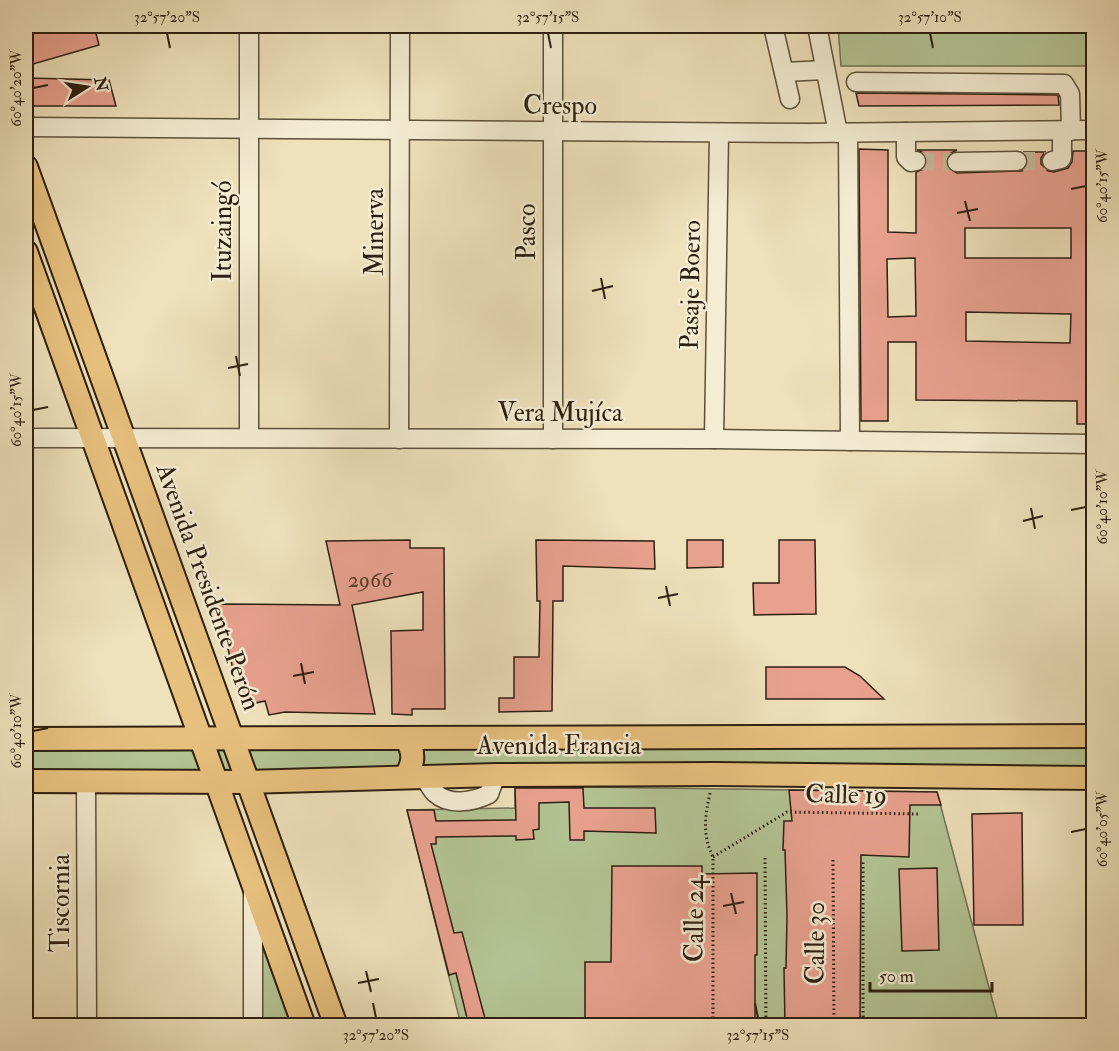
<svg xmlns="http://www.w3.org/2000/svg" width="1119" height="1051" font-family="'IM FELL Double Pica',serif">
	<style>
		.green { fill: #b4c494; stroke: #707252; stroke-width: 1.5 }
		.building { fill: #e8a18f; stroke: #2d1f0f; stroke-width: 1.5; fill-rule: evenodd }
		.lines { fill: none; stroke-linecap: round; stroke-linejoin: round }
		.minor-tunnel { stroke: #c7ba99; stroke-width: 18; stroke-dasharray: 18 9; stroke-linecap: butt }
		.minor-casing { stroke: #5d503a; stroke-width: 21 }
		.major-casing { stroke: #2d1f0f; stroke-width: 26 }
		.path { stroke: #2d1f0f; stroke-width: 3; stroke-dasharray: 1.5 3; stroke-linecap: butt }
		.minor { stroke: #f4ecd3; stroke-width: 18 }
		.major { stroke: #e7c07e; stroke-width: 22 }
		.ticks { fill: none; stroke: #2d1f0f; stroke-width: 2 }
		.labels { text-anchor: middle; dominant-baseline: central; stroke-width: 5; stroke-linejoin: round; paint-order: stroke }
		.number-label { font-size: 22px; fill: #5c402f }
		.street-label { font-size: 26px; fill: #2d1f0f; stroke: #f4ecd3 }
		.neatline { fill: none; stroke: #2d1f0f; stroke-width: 2 }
		.ticks-label { font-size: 15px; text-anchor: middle; fill: #2d1f0f }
	</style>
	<rect width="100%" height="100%" fill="#eee1bb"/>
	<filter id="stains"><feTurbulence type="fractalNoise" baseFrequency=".00333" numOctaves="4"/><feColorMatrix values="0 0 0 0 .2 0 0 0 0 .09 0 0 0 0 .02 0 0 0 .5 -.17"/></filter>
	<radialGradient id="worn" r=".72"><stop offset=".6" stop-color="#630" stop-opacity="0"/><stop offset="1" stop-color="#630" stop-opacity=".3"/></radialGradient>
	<!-- green -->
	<g class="green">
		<polygon points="838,26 1093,26 1093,66 841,66"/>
		<polygon points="1093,736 1094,778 26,781 26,739"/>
		<polygon points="515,786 937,792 999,1025 461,1025 407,810 515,808"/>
		<polygon points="261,946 265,946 295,1025 258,1026"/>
	</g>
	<!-- building -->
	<g class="building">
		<polygon points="26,26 94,26 99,45 26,66"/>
		<polygon points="26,78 109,80 116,106 30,106 26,101"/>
		<polygon points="856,93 1058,95 1059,105 859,106"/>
		<path d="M859,149l29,1v82l28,1v-61l8,-3 3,-10 -3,-6 -7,-3h40l-6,3 -5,9 2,6 9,5 65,-2 6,-10 -4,-9h21l-4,6v6l7,7 6,1 14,-4 4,-6 1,-11h21v273h-17v-23l-161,-1v-58h-28v79h-27zM965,228h106v30h-106zM915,258l1,58 -28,1 -1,-58zM966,312l105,2 -1,29 -104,-2z"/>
		<polygon points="410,540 410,548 444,548 445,709 412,709 412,715 392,714 391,631 423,630 423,592 352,605 375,714 285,712 269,715 265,701 242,706 217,604 340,605 326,541"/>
		<polygon points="536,540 654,541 655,569 563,566 563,601 553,601 552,711 499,712 499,698 514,698 514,657 539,657 540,601 537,601"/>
		<polygon points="687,540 723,540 723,567 687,568"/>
		<polygon points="779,540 815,540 816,614 754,615 753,583 779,583"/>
		<polygon points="766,667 845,667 860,676 884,699 766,699"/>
		<polygon points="515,788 583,788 584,808 655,808 656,833 584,831 584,840 570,840 569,802 539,803 539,829 533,830 534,839 516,840 516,836 436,837 436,844 431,844 454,933 462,932 487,1026 469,1026 456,973 449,975 407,810 434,810 436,821 516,820"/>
		<polygon points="789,790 937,792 941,805 910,805 909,857 861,855 860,1026 785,1026 784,968 786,968 787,916 785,850 783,850 784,821 792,821"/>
		<polygon points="1022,813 1023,925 974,925 972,814"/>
		<polygon points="612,866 702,866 702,874 757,873 757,955 755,955 755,1026 585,1026 585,962 611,962"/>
		<polygon points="937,868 939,950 902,951 899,869"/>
	</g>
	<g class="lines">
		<!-- minor-tunnel -->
		<g class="minor-tunnel">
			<polyline points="916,161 957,162"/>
			<polyline points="1017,161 1052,161"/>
		</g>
		<defs>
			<g id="minor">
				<polyline points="249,26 249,437"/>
				<polyline points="773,26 790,99"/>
				<polyline points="817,26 838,133"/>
				<polyline points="784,72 825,70"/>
				<polyline points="856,82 1064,84 1070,94 1071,131"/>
				<polyline points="26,127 808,133 1094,130"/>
				<polyline points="906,132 906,157 911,162 916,161"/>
				<polyline points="848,133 850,441"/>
				<polyline points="1052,161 1061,159 1062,157 1062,131"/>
				<polyline points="957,162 1017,161"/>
				<polyline points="26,438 714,439 1094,444"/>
				<polyline points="399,439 400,26"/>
				<polyline points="553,439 553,26"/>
				<polyline points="714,439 719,133"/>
				<path d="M424,776c3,5 6,12 11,17 14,13 38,9 54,1l7,-19"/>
				<polyline points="86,781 87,1026"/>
				<polyline points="253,1026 253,892"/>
			</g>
			<g id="major">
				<polyline points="26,167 336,1026"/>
				<polyline points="26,252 304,1026"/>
				<polyline points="26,739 1094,736"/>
				<path d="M405,777c9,-13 10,-25 1,-38"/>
				<polyline points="26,781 248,782 496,775 715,774 1094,778"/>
			</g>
		</defs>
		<!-- minor casing -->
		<use href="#minor" class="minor-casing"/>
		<!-- major casing -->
		<use href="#major" class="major-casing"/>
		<!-- path -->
		<g class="path">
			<path d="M710,793c-5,24 -8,41 3,64v169"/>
			<polyline points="713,857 787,812 920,814"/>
			<polyline points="765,858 766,1026"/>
			<polyline points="833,860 834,1026"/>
			<polyline points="863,1026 863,860"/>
		</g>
		<!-- minor -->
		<use href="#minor" class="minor"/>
		<!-- major -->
		<use href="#major" class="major"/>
	</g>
	<!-- ticks -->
	<path class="ticks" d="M167,33l3,15M548,33l3,15M930,33l3,15M33,88l15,-3M1071,189l15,-3M965,201l5,20M957,213l21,-4M601,278l4,21M592,291l21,-5M236,356l4,20M228,368l20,-4M33,410l15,-3M1031,508l4,21M1071,510l15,-3M1023,521l20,-5M666,586l4,20M658,598l20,-4M301,663l4,21M293,676l21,-4M33,731l15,-3M1071,832l15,-3M731,893l5,21M723,906l21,-4M366,971l5,21M358,983l21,-4M373,1003l3,15M755,1003l3,15"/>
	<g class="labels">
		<!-- number labels -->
		<g class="number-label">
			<text x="370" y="580">2966</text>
		</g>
		<!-- street labels -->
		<g class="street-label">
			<text x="560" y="106">Crespo</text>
			<text transform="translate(223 231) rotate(-90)">Ituzaingó</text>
			<text transform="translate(375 232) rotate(-90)">Minerva</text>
			<text transform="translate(527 232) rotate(-90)">Pasco</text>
			<text transform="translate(691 285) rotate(-89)">Pasaje Boero</text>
			<text x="560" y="413">Vera Mujíca</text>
			<text transform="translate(208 587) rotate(70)">Avenida Presidente Perón</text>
			<text x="559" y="746">Avenida Francia</text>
			<text transform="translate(846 795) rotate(1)">Calle 19</text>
			<text transform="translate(61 903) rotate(-90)">Tiscornia</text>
			<text transform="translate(695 919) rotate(-90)">Calle 24</text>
			<text transform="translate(816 943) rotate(-90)">Calle 30</text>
		</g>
	</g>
	<!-- margin -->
	<rect width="1119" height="1051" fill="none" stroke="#eee1bb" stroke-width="66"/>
	<!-- north arrow -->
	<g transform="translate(87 87) rotate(78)" stroke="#f4ecd3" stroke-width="4.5" paint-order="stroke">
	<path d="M0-4.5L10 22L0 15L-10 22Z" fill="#2d1f0f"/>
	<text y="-9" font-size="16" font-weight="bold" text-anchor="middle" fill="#2d1f0f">N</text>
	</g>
	<!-- scale -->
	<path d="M870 982v9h122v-9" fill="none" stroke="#2d1f0f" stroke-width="3"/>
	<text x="879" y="982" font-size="18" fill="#2d1f0f" stroke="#f4ecd3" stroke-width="4.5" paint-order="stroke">50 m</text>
	<rect x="33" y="33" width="1053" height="985" class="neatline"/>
	<g class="ticks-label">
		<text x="167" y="22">32°57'20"S</text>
		<text x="548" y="22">32°57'15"S</text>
		<text x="930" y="22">32°57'10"S</text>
		<text transform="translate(16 88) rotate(-90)" y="5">60°40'20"W</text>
		<text transform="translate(1102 186) rotate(-90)" y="5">60°40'15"W</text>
		<text transform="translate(16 410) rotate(-90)" y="5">60°40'15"W</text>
		<text transform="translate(1102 507) rotate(-90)" y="5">60°40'10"W</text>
		<text transform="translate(16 731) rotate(-90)" y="5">60°40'10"W</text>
		<text transform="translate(1102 829) rotate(-90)" y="5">60°40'05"W</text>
		<text x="376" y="1040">32°57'20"S</text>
		<text x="758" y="1040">32°57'15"S</text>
	</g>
	<rect width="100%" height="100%" filter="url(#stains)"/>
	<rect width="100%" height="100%" fill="url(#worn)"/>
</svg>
